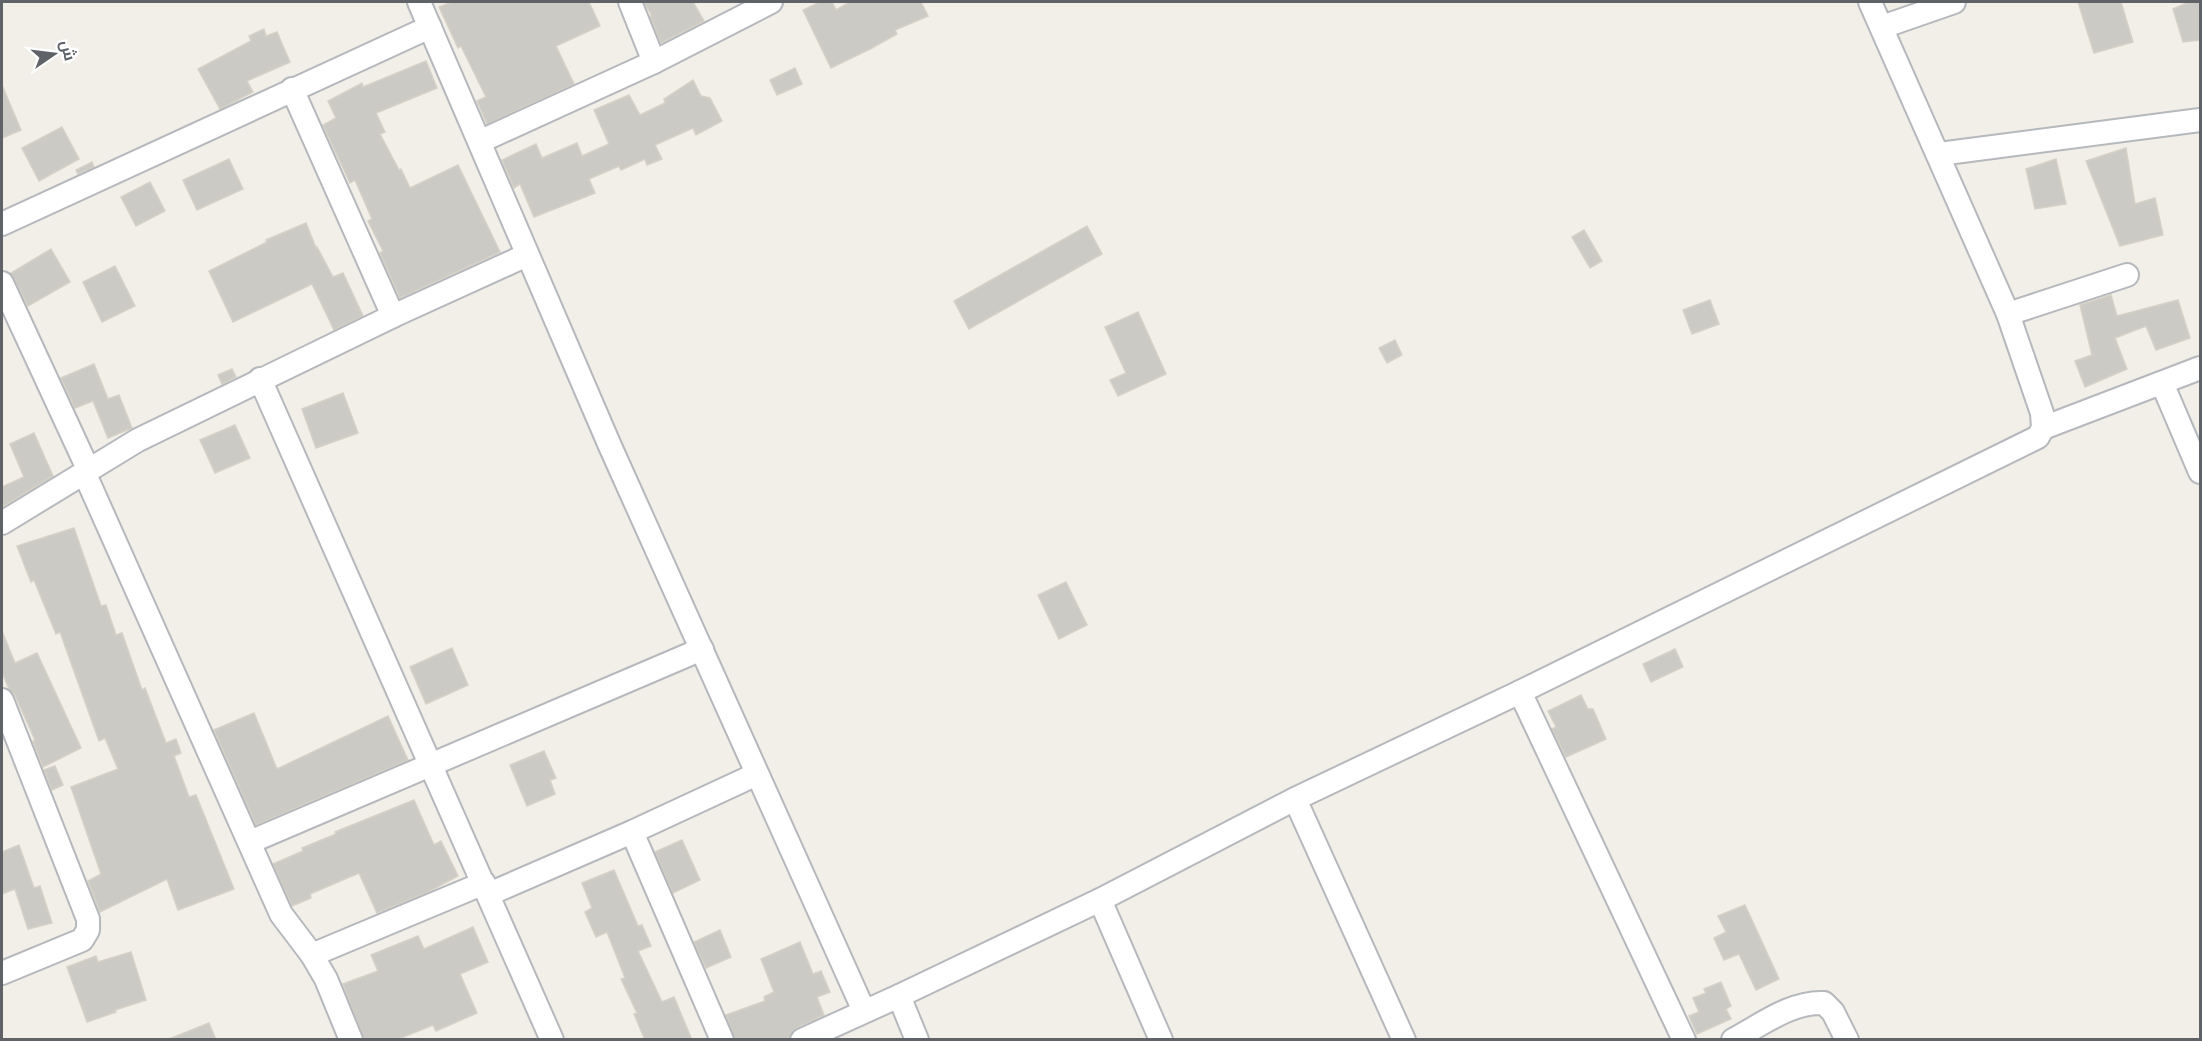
<svg xmlns="http://www.w3.org/2000/svg" width="2202" height="1041" font-family="Karla,Cairo,sans-serif">
	<style>
		.building { fill: #cccac5; stroke: #d6d1c6; stroke-width: 1.5 }
		.lines { fill: none; stroke-linecap: round; stroke-linejoin: round }
		.street-casing { stroke: #b5b8bc; stroke-width: 26 }
		.street { stroke: #fff; stroke-width: 22 }
	</style>
	<rect width="100%" height="100%" fill="#f1efe8"/>
	<!-- building -->
	<g class="building">
		<polygon points="452,2 589,2 600,26 556,46 574,84 487,124 477,101 486,97 461,46 458,48 439,7"/>
		<polygon points="644,2 693,2 704,21 661,43 650,16 652,16"/>
		<polygon points="820,2 832,2 836,10 850,2 921,2 928,16 895,30 897,34 872,48 831,68 803,10"/>
		<polygon points="2078,2 2121,2 2133,42 2094,53"/>
		<polygon points="2189,2 2200,2 2200,40 2183,42 2173,9"/>
		<polygon points="264,29 266,36 277,32 290,62 247,81 253,92 220,109 198,69 251,41 249,36"/>
		<polygon points="426,61 437,88 376,113 385,132 380,134 399,170 401,169 410,188 458,165 500,252 400,298 380,253 383,251 368,221 372,219 355,180 350,183 323,125 336,118 328,101 362,83 363,87"/>
		<polygon points="795,68 802,84 777,95 770,80"/>
		<polygon points="693,80 701,96 710,98 722,121 696,135 693,128 655,145 662,159 647,165 645,159 621,170 619,166 589,179 595,193 534,217 520,184 514,188 502,160 536,144 542,158 577,143 582,156 609,144 594,110 629,95 640,115 665,103 664,99"/>
		<polygon points="2,85 21,130 2,138"/>
		<polygon points="62,127 79,159 39,181 22,148"/>
		<polygon points="2126,148 2135,204 2155,198 2163,235 2120,246 2086,161"/>
		<polygon points="229,159 243,189 197,210 183,180"/>
		<polygon points="2056,159 2066,204 2035,209 2026,169"/>
		<polygon points="92,162 94,167 78,174 76,170"/>
		<polygon points="150,182 165,211 136,226 121,197"/>
		<polygon points="306,223 316,248 317,247 333,277 343,273 363,316 334,330 312,284 233,322 209,271 267,242 266,240"/>
		<polygon points="1087,226 1102,254 969,329 954,301"/>
		<polygon points="1584,230 1602,261 1590,268 1572,237"/>
		<polygon points="51,249 70,282 28,306 11,273"/>
		<polygon points="115,266 135,306 102,322 83,282"/>
		<polygon points="2111,295 2117,316 2178,300 2190,338 2156,350 2146,326 2115,338 2127,369 2085,387 2075,361 2092,355 2080,305"/>
		<polygon points="1710,300 1719,324 1692,334 1683,310"/>
		<polygon points="1138,312 1166,374 1118,396 1110,380 1126,373 1105,327"/>
		<polygon points="1395,340 1402,355 1387,363 1379,348"/>
		<polygon points="94,364 108,399 119,395 132,428 108,438 93,401 75,408 61,378"/>
		<polygon points="232,369 236,377 222,384 218,375"/>
		<polygon points="343,393 358,433 316,448 302,409"/>
		<polygon points="235,425 250,458 215,473 200,440"/>
		<polygon points="34,433 53,476 2,507 2,487 24,477 10,444"/>
		<polygon points="74,528 101,606 106,605 116,635 122,633 142,690 145,688 166,743 176,739 181,753 174,756 189,797 196,795 234,889 178,910 167,879 100,912 88,881 101,874 71,787 118,769 105,738 99,741 60,632 56,634 34,580 31,582 17,546"/>
		<polygon points="1066,582 1087,625 1059,639 1038,595"/>
		<polygon points="2,631 15,663 37,653 81,748 43,767 33,741 35,740 14,693 9,689 2,672"/>
		<polygon points="452,648 468,685 426,704 410,667"/>
		<polygon points="1675,649 1683,667 1651,682 1643,664"/>
		<polygon points="1581,695 1588,709 1593,709 1606,739 1566,757 1552,729 1556,727 1548,711"/>
		<polygon points="254,713 277,769 388,716 408,760 256,825 214,730"/>
		<polygon points="544,751 556,778 550,780 555,794 527,806 510,765"/>
		<polygon points="55,766 63,785 52,790 44,770"/>
		<polygon points="414,800 434,845 441,841 458,876 428,892 377,913 359,873 310,894 311,898 292,906 273,864 303,851 302,848 336,834 335,832"/>
		<polygon points="682,840 700,880 673,893 655,852"/>
		<polygon points="19,845 34,888 40,886 52,923 28,929 15,889 2,894 2,852"/>
		<polygon points="614,870 638,926 642,925 651,946 638,951 662,1002 674,997 692,1040 645,1040 634,1014 637,1013 621,979 625,978 607,932 596,937 585,912 592,908 582,883"/>
		<polygon points="1745,905 1779,979 1756,990 1739,954 1724,960 1714,938 1726,932 1718,916"/>
		<polygon points="473,927 488,962 460,974 477,1013 436,1031 433,1025 396,1040 364,1040 343,984 378,971 371,955 418,936 424,949"/>
		<polygon points="720,930 731,957 706,968 694,942"/>
		<polygon points="800,942 813,974 821,971 830,992 817,997 824,1015 796,1028 789,1038 784,1040 735,1040 726,1015 765,1001 764,997 774,992 761,959"/>
		<polygon points="131,952 146,1000 115,1010 116,1012 87,1022 67,967 96,956 98,962"/>
		<polygon points="1721,982 1731,1006 1726,1009 1731,1019 1697,1034 1689,1016 1699,1012 1693,998 1706,993 1704,989"/>
		<polygon points="209,1023 216,1040 169,1040 169,1039"/>
	</g>
	<g class="lines">
		<defs>
			<g id="street">
				<polyline points="419,2 610,446 864,1011"/>
				<polyline points="630,2 654,62"/>
				<polyline points="1882,27 1954,2"/>
				<polyline points="292,89 393,316"/>
				<polyline points="481,141 654,62 771,2"/>
				<polyline points="1939,154 2200,120"/>
				<polyline points="2,224 430,27"/>
				<polyline points="2,283 88,469"/>
				<polyline points="2008,314 2127,275"/>
				<polyline points="260,379 552,1040"/>
				<polyline points="2162,383 2200,472"/>
				<polyline points="2043,428 2200,368"/>
				<polyline points="84,472 281,914 312,955 326,979 351,1040"/>
				<polyline points="2,523 138,440 393,316 527,255"/>
				<polyline points="1520,692 1684,1040"/>
				<polyline points="2,700 88,919 88,930 82,940 2,973"/>
				<polyline points="1295,799 1404,1040"/>
				<polyline points="632,832 722,1040"/>
				<polyline points="250,842 702,649"/>
				<polyline points="489,894 632,832 757,774"/>
				<polyline points="1100,900 1161,1040"/>
				<polyline points="312,955 484,883"/>
				<polyline points="899,996 917,1040"/>
				<polyline points="802,1040 899,996 1100,900 1295,799 1520,692 2038,437 2043,428 2042,413 2008,314 1870,2"/>
				<path d="M1733,1040c28,-15 59,-39 91,-37l9,9 14,28"/>
			</g>
		</defs>
		<!-- street casing -->
		<use href="#street" class="street-casing"/>
		<!-- street -->
		<use href="#street" class="street"/>
	</g>
	<!-- border -->
	<rect width="2202" height="1041" fill="none" stroke="#5f6368" stroke-width="6"/>
	<!-- north arrow -->
	<g transform="translate(54 54) rotate(76)" stroke="#ffffff" stroke-width="4.5" paint-order="stroke">
	<path d="M0-4.5L10 22L0 15L-10 22Z" fill="#5f6368"/>
	<text y="-9" font-size="16" font-weight="bold" text-anchor="middle" fill="#5f6368">ش</text>
	</g>
</svg>
